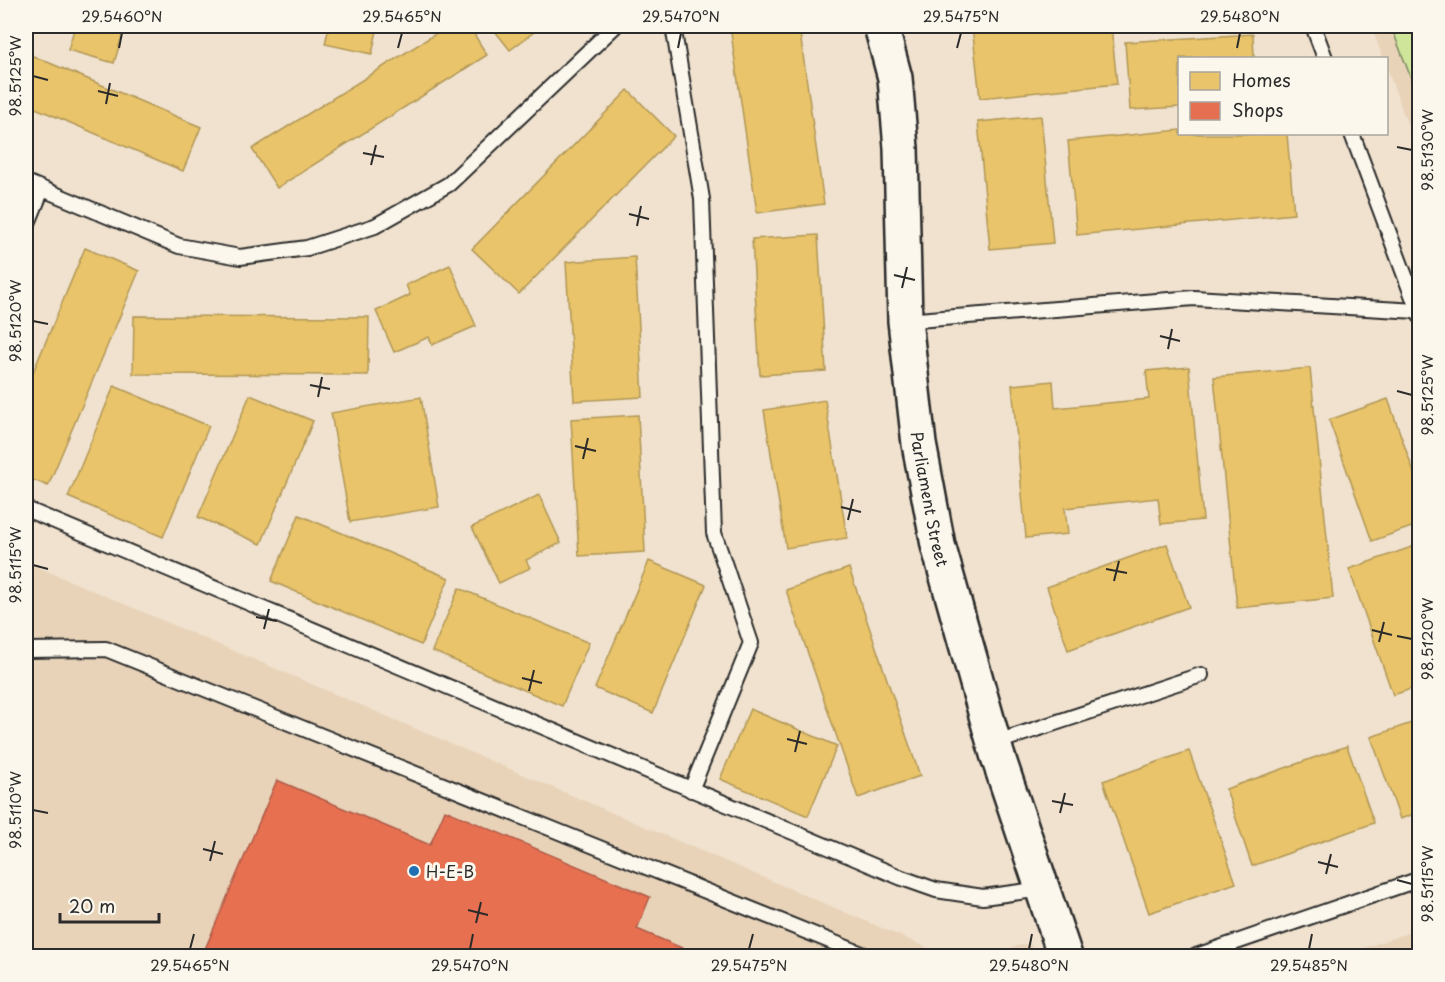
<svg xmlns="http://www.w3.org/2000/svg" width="1445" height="982" font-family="'Playpen Sans',sans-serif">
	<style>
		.built { fill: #e8d3b9 }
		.green { fill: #cee59a; stroke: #7c8862; stroke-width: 1.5 }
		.homes { fill: #e9c46a; stroke: #b09657; stroke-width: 1.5 }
		.shops { fill: #e76f51; stroke: #af5b46; stroke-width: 1.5 }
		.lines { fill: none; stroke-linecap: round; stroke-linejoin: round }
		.lane-casing { stroke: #2b2b2b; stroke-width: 18 }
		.secondary-casing { stroke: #2b2b2b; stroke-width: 38 }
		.lane { stroke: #fbf7ec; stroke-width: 14 }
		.secondary { stroke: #fbf7ec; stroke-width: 33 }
		.ticks { fill: none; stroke: #2b2b2b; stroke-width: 2 }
		.poi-dot { fill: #1f6fb2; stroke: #fbf7ec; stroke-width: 2 }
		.labels { text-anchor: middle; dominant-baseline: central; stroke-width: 6; stroke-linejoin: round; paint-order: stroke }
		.street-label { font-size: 16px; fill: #2b2b2b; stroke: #fbf7ec }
		.poi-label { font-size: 16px; fill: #2b2b2b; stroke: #fbf7ec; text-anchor: start }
		.neatline { fill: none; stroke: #2b2b2b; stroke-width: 2 }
		.ticks-label { font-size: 15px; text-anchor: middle; fill: #2b2b2b }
	</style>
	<rect width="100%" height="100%" fill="#f0e2ce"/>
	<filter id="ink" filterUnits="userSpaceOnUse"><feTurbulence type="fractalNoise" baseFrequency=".0167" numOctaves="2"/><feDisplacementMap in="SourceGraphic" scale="12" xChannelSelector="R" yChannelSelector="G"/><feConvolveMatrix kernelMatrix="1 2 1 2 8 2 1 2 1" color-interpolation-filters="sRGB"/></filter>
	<g filter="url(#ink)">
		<!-- built -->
		<g class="built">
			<polygon points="1371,26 1419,26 1419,156 1387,68 1386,58 1383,58"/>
			<polygon points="26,562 947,956 26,956"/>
			<polygon points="1419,929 1419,956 1341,956"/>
			<polygon points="1030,943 1034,956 976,956"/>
		</g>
		<!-- green -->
		<polygon class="green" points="1391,26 1419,26 1419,99"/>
		<!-- homes -->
		<g class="homes">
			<polygon points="75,26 125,26 114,63 68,50"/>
			<polygon points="329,26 378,26 372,54 325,44"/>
			<polygon points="448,26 469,26 487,55 277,188 252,149"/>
			<polygon points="491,26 542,26 510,50"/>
			<polygon points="730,26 799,26 824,204 757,213"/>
			<polygon points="972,26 1111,26 1117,84 980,98"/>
			<polygon points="1253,34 1254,58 1180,58 1180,107 1130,110 1125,42"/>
			<polygon points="26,53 201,127 183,171 26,104"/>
			<polygon points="628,90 674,136 519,294 472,249"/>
			<polygon points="1041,116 1053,243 990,249 978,122"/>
			<polygon points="1180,130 1180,134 1287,134 1294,214 1077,235 1068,141"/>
			<polygon points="818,235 826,371 760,375 752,239"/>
			<polygon points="85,248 139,271 48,486 26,477 26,389"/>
			<polygon points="635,257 643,397 574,401 566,262"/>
			<polygon points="450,265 476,326 432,345 429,337 394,352 376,311 410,295 406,285"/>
			<polygon points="134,316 369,317 368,375 133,374"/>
			<polygon points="1189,367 1203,520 1161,524 1158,498 1065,508 1068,534 1026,538 1012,385 1053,381 1055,408 1149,399 1146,371"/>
			<polygon points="1310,368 1333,598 1237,608 1214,377"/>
			<polygon points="114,386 209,426 163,537 68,497"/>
			<polygon points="250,395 313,421 261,544 198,517"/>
			<polygon points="421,397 439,507 350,522 331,413"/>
			<polygon points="1388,399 1420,490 1420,524 1372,541 1329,420"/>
			<polygon points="825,400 847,538 786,548 764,410"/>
			<polygon points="638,415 645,552 579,556 571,419"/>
			<polygon points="539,495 561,543 526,560 530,568 499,583 472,527"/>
			<polygon points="299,515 449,578 421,645 271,581"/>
			<polygon points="1167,544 1189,607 1068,650 1047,587"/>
			<polygon points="1420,544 1420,686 1393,695 1349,569"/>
			<polygon points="649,561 706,585 653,713 595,688"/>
			<polygon points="849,568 920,776 858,798 786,590"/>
			<polygon points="459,588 589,643 562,706 432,651"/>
			<polygon points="750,709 837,746 808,816 720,779"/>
			<polygon points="1420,720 1420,812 1400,819 1371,737"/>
			<polygon points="1347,746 1374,823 1252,866 1226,789"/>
			<polygon points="1189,751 1236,883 1149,913 1103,781"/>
		</g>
		<!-- shops -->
		<polygon class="shops" points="277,780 430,845 445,810 650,897 637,929 701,956 202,956"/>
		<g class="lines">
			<defs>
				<g id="lane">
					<polyline points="673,26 702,199 714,533 751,643 691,790"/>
					<polyline points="1313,26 1325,58"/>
					<polyline points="1352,134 1420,316"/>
					<polyline points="26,182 179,246 240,257 307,248 375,226 449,184 615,26"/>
					<polyline points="26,228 42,189"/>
					<polyline points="905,321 1194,298 1417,311"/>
					<polyline points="26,509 902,878 936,890 983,897 1042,889"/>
					<polyline points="26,650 106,649 867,956"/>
					<polyline points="994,743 1201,675"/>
					<polyline points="1196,956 1420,879"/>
				</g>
				<g id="secondary">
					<path id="s1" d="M881,26l14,52 6,70 4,173 14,123 19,101 59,209 68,202"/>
				</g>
			</defs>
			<!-- lane casing -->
			<use href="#lane" class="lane-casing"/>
			<!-- secondary casing -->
			<use href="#secondary" class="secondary-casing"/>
			<!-- lane -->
			<use href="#lane" class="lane"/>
			<!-- secondary -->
			<use href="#secondary" class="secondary"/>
		</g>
	</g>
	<!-- ticks -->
	<path class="ticks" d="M119,48l3,-15M398,48l4,-15M678,48l3,-15M957,48l4,-15M1237,48l3,-15M33,76l15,4M98,91l20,5M106,104l4,-21M1397,147l15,3M363,153l21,4M371,165l5,-20M629,214l20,5M637,226l4,-20M894,275l21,5M902,288l5,-21M33,321l15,3M1160,336l20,5M1168,349l4,-20M310,385l20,4M1397,391l15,4M318,397l4,-20M575,446l21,5M583,459l5,-21M841,507l20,5M848,520l5,-21M33,565l15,4M1106,569l21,4M1114,581l5,-20M256,617l21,4M264,629l5,-20M1372,630l20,5M1397,636l15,3M1379,642l5,-20M522,678l20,5M529,691l5,-21M787,739l20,5M795,752l5,-21M1052,801l21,4M33,810l15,3M1060,813l5,-20M203,849l20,5M210,861l5,-20M1318,862l20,5M1326,874l5,-20M1397,880l15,4M468,910l20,5M476,923l5,-21M190,949l4,-15M470,949l3,-15M749,949l4,-15M1029,949l3,-15M1309,949l3,-15"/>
	<!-- markers -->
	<circle class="poi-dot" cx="414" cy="871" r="6"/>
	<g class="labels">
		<!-- street labels -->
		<g class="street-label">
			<text stroke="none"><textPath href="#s1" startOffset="477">Parliament Street</textPath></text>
		</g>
		<!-- poi labels -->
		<g class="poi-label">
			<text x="426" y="871">H-E-B</text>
		</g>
	</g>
	<!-- margin -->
	<rect width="1445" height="982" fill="none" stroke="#fbf7ec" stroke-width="66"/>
	<!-- legend -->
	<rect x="1178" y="57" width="210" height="78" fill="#fbf7ec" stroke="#a8a59f" stroke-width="1.5"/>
	<rect x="1190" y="72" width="30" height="18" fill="#e9c46a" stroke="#a8a59f" stroke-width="1.5"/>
	<text x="1232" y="87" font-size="18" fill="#2b2b2b">Homes</text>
	<rect x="1190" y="102" width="30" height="18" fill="#e76f51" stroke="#a8a59f" stroke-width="1.5"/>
	<text x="1232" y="117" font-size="18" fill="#2b2b2b">Shops</text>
	<!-- scale -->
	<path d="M60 913v9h99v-9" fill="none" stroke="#2b2b2b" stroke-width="3"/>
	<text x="69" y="913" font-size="18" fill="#2b2b2b" stroke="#fbf7ec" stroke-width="4.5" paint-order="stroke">20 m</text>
	<rect x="33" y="33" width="1379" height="916" class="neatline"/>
	<g class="ticks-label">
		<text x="122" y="22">29.5460°N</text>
		<text x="402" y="22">29.5465°N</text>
		<text x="681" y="22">29.5470°N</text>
		<text x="961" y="22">29.5475°N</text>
		<text x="1240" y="22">29.5480°N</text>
		<text transform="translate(16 76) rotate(-90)" y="5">98.5125°W</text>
		<text transform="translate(1428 150) rotate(-90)" y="5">98.5130°W</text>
		<text transform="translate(16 321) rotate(-90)" y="5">98.5120°W</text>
		<text transform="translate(1428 395) rotate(-90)" y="5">98.5125°W</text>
		<text transform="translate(16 565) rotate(-90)" y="5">98.5115°W</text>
		<text transform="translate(1428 639) rotate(-90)" y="5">98.5120°W</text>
		<text transform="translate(16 810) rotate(-90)" y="5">98.5110°W</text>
		<text transform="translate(1428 884) rotate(-90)" y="5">98.5115°W</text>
		<text x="190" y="971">29.5465°N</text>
		<text x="470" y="971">29.5470°N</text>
		<text x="749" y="971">29.5475°N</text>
		<text x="1029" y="971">29.5480°N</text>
		<text x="1309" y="971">29.5485°N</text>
	</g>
</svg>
